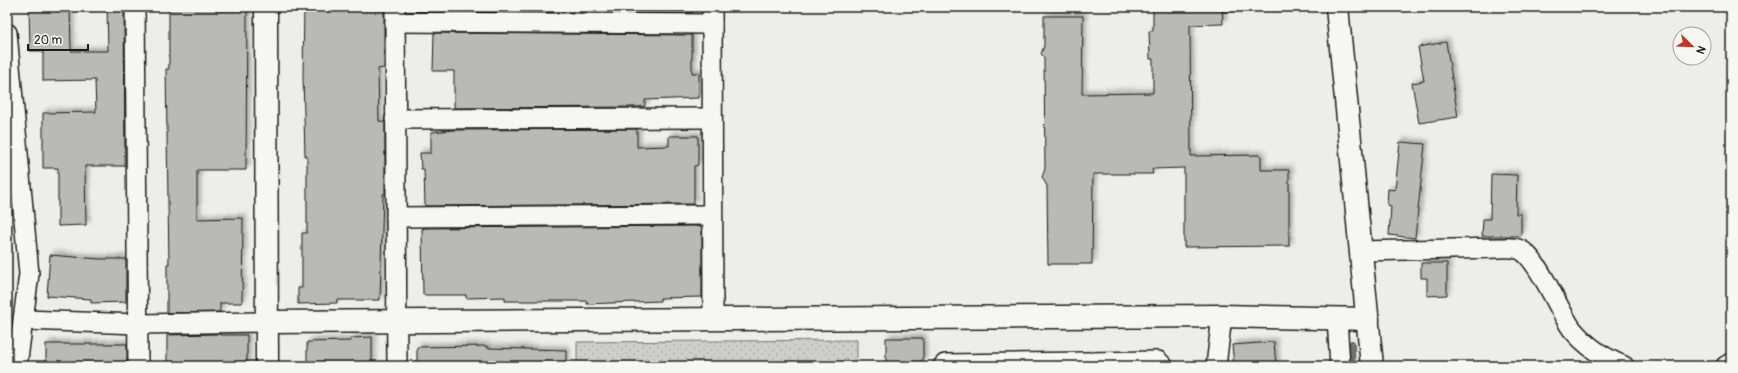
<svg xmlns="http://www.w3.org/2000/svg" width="1738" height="373" font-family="Pangolin,sans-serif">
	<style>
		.grass { fill: url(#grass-dots); stroke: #757574 }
		.water { fill: #a6a6a3; stroke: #6f6f6d }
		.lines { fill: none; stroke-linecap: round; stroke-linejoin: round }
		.stream { stroke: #6f6f6d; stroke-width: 6 }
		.building { fill: #b9b9b6; stroke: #1c1c1c; filter: url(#shadow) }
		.minor-casing { stroke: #1c1c1c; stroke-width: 22 }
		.tertiary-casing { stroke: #1c1c1c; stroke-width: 25 }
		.minor { stroke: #f6f6f2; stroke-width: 19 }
		.tertiary { stroke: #f6f6f2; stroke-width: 22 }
	</style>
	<defs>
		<pattern id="grass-dots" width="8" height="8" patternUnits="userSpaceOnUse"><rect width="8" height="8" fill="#cececb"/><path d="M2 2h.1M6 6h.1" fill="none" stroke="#b0b0ae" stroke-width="1.8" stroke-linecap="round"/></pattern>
		<filter id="shadow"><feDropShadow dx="3.5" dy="-3.5" stdDeviation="2" flood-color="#0004"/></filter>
	</defs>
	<rect width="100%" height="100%" fill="#edede9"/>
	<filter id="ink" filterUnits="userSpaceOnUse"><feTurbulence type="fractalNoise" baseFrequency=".025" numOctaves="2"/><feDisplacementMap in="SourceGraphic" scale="8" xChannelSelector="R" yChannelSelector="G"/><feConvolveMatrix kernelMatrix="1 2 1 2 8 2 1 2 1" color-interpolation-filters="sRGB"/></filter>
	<g filter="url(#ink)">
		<!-- grass -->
		<polygon class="grass" points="857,340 857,366 577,366 577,342"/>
		<!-- water -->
		<polygon class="water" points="1222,7 1300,7 1300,11 1223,12"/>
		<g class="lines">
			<!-- stream -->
			<polyline class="stream" points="1352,343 1353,366"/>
		</g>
		<!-- building -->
		<g class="building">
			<polygon points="29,7 70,7 71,51 108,51 107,7 124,7 125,166 85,166 86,225 58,226 58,168 43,168 43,113 96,112 95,80 43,81 43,51 30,51"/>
			<polygon points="169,7 247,7 246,170 197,170 197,219 243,218 242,303 220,303 220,312 167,313 167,264 169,264 166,69 169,69"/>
			<polygon points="304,7 384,7 384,68 378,69 379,121 385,122 385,194 383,194 380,300 337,300 337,303 298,304 298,288 302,288 302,233 307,233 307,156 305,156 303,75"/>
			<polygon points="435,7 552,7 552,12 434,11"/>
			<polygon points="619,7 692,7 692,13 619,12"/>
			<polygon points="1153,7 1222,7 1223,24 1190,25 1191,156 1261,155 1261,170 1289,170 1289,246 1184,247 1184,168 1152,169 1153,174 1093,174 1092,264 1048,264 1047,186 1042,177 1045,169 1044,57 1041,54 1044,46 1044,16 1083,16 1082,94 1153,93 1153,59 1150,59 1149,31 1153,31"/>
			<polygon points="434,33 692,35 692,73 699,73 699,98 645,100 645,106 637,107 454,108 454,71 433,71"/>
			<polygon points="1446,42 1458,117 1419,123 1412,83 1424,81 1418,47"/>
			<polygon points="637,129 637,147 669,146 669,136 698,136 698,165 694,166 694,204 425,206 424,169 421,169 420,153 431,153 431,132 454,130"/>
			<polygon points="1400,142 1425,144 1415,238 1389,235 1391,206 1387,205 1388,189 1395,190"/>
			<polygon points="1491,174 1517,175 1516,214 1521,214 1521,236 1482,236 1483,219 1490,219"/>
			<polygon points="695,226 702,227 702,297 660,298 660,301 587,304 587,301 505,301 505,297 466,298 466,295 423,295 422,229 425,228"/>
			<polygon points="50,255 99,259 126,259 126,302 91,303 91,299 47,296"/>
			<polygon points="1421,263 1447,263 1447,295 1427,296 1427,278 1421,278"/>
			<polygon points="220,334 220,335 247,335 247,366 167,366 167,335"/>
			<polygon points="372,337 372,366 307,366 307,342 351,341 351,338"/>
			<polygon points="886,338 923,338 923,361 913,362 913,366 886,366"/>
			<polygon points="1274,342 1276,366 1234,366 1232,345"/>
			<rect x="46" y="344" width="81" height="22"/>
			<polygon points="487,346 487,348 566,350 566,366 417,366 417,347"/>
		</g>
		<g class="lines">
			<defs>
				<g id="minor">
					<polyline points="135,7 138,366"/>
					<polyline points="395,7 397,366"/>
					<polyline points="712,7 713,320"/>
					<polyline points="395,22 712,24"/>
					<polyline points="7,33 29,274 17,366"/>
					<polyline points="395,119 712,118"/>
					<polyline points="396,217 711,215"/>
					<path d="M1361,251l138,-3c6,0 13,-1 19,1 19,5 41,63 54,80 14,17 32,29 52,37"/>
					<polyline points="1337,319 1340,366"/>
					<polyline points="24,320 138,324 267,322"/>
					<polyline points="943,366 945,364 1158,361 1163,366"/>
					<polyline points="1216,366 1222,316"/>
					<polyline points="1726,366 1731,363"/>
				</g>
				<g id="tertiary">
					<polyline points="266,7 267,366"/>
					<polyline points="1337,7 1372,366"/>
					<polyline points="267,322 1222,316 1368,319"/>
				</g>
			</defs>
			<!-- minor casing -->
			<use href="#minor" class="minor-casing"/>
			<!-- tertiary casing -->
			<use href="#tertiary" class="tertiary-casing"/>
			<!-- minor -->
			<use href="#minor" class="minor"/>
			<!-- tertiary -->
			<use href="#tertiary" class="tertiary"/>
		</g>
	</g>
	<!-- margin -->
	<rect width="1738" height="373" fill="none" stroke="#f6f6f2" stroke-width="24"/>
	<rect x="12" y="12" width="1714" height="349" fill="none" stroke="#1c1c1c" stroke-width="1.5" filter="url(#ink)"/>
	<!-- north arrow -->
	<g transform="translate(1692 46) rotate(113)"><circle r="19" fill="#f6f6f2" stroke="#9f9f9c"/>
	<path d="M0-3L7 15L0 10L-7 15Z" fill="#c8321e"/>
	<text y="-6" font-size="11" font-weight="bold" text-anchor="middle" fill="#1c1c1c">N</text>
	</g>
	<!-- scale -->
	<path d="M28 44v6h60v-6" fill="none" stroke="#1c1c1c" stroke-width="2"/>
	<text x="34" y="44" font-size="12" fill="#1c1c1c" stroke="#f6f6f2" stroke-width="3" paint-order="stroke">20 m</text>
</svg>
